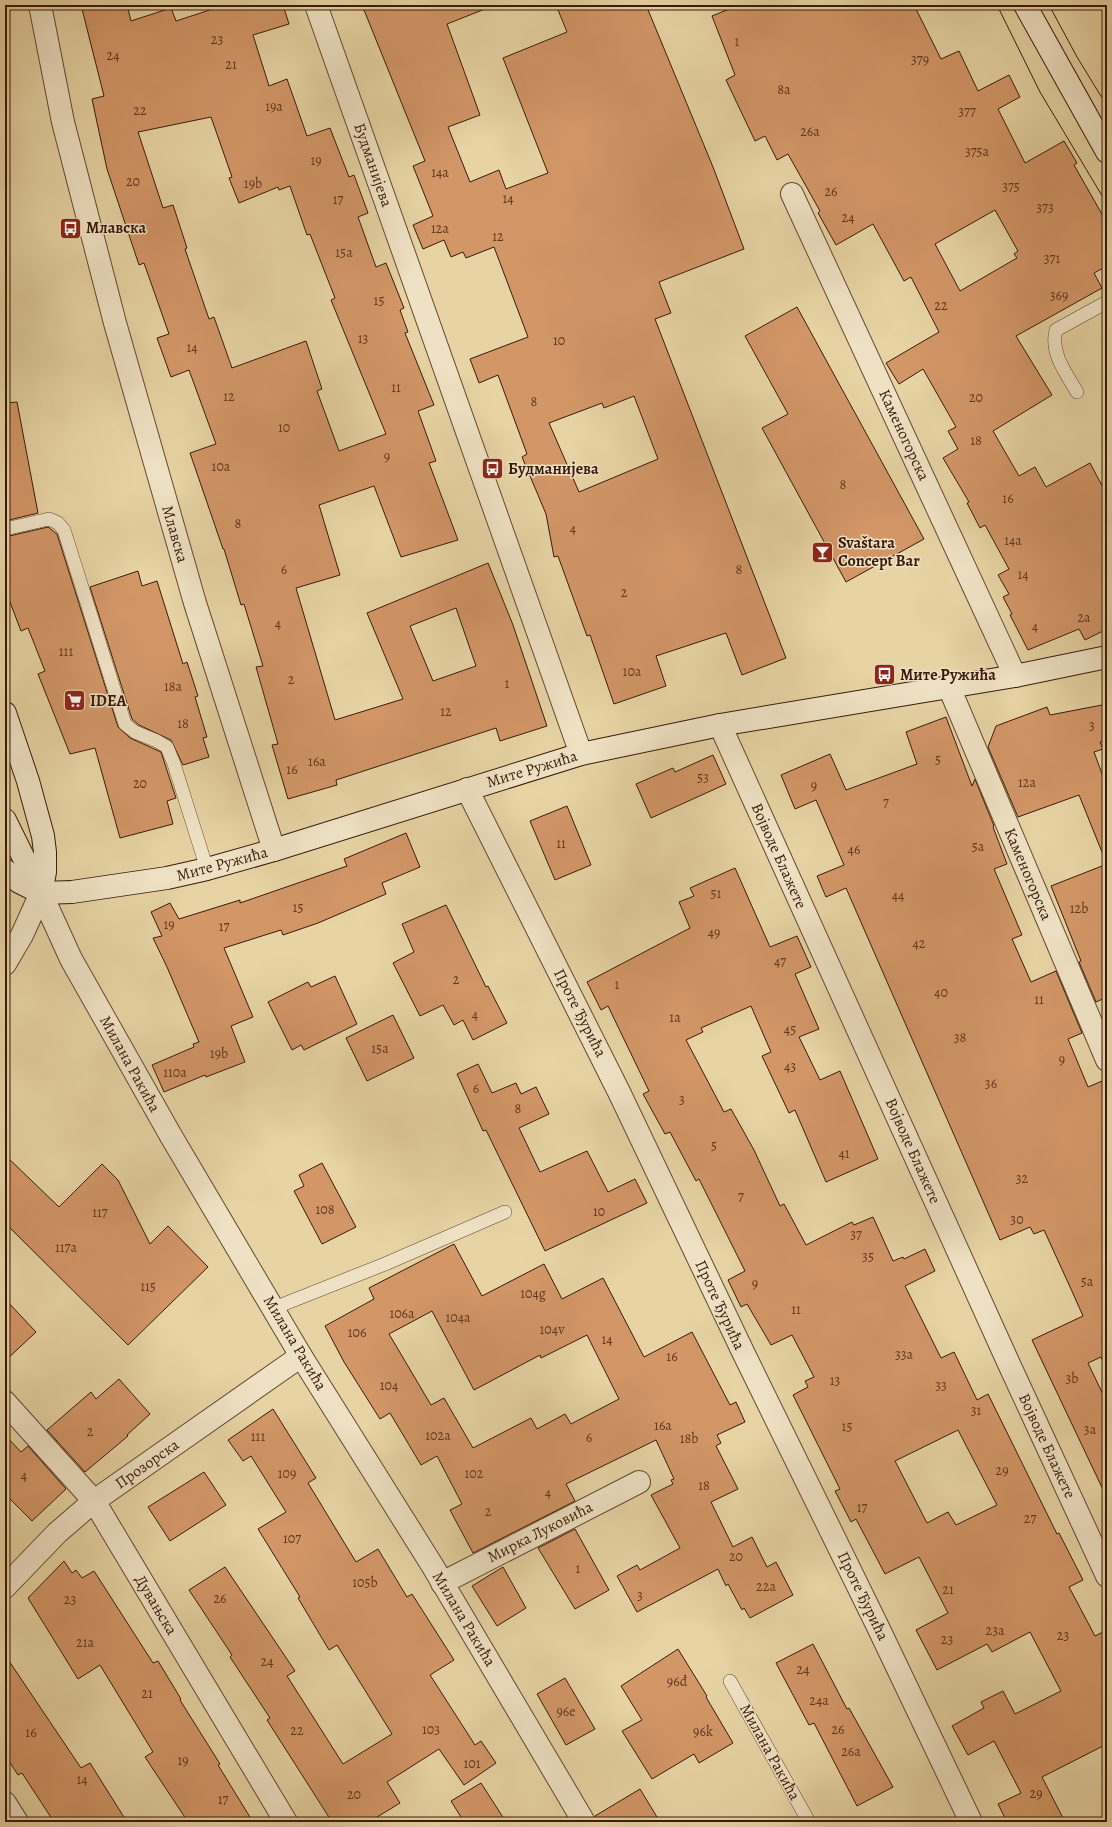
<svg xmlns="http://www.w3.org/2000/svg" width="1112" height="1827" font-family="Alegreya,serif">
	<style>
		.building { fill: #d29667; stroke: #3a1a0a; fill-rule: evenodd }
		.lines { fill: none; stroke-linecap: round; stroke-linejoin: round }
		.service-casing { stroke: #654830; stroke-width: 14 }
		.minor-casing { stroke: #654830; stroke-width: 24 }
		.tertiary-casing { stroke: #654830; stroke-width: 24 }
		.secondary-casing { stroke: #3a1a0a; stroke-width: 24 }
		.service { stroke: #efe2c4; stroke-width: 13 }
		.minor { stroke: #efe2c4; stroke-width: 22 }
		.tertiary { stroke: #efe2c4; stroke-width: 22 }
		.secondary { stroke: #efe2c4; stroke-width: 22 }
		.tram { stroke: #3a1a0a; stroke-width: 1 }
		.labels { text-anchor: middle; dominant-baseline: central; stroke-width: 3; stroke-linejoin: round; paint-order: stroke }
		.number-label { font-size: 14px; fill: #603921 }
		.street-label { font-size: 16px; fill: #3a1a0a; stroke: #efe2c4 }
		.poi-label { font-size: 16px; font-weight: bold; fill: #3a1a0a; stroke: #efe2c4; text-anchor: start }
	</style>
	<rect width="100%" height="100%" fill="#e7d3a4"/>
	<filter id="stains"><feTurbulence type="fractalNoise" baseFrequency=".005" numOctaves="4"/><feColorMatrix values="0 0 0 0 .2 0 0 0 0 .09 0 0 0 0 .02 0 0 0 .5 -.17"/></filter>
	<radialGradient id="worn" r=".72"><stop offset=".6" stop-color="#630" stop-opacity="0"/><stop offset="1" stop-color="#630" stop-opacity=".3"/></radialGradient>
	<!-- building -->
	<g class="building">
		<path d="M81,5h46l4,16 40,-13 5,13 49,-16h58l6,19 -36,11 16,51 18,-7 20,57 23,-8 19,49 5,-2 14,38 -10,4 18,50 10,-4 18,45 -4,2 8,22 -3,1 29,72 -16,6 18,50 -7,2 29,77 -57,17 -27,-71 -55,19 21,70 -44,13 39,132 68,-21 -36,-86 121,-50 25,62 34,101 -47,15 -4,-13 -160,52 1,5 -49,14 -16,-54 6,-1 -22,-77 7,-1 -19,-62 -3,1 -17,-56h-1l-33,-96 26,-9 -27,-74 -18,7 -14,-39 12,-4 -25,-71 -5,2 -32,-96 -15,-70 12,-3zM211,117l21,60 -3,1 10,25 39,-16 1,3 11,-4 17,49 3,-1 25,64 -4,2 55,134 -47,17 -22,-60 5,-2 -16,-48 -74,27 -18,-51 -5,2 -24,-70 2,-1 -14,-43 -10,3 -25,-76zM456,608l20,58 -43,15 -23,-55z"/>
		<path d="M362,5h128v2l-43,17 33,91 -32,12 22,55 29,-12 7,19 42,-16 -45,-115 64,-26 -11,-27h90l67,162 31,82 -85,33 12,31 -16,6 131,339 -44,17 -16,-42 -70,23 10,30 -52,18 -24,-69 -3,1 -29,-80 -4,1 -8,-43 -24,-57 5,-3 -29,-79 -19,8 -9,-24 58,-22 -34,-90 -28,11 -3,-6 -12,5 -7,-17 -21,9 -10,-24 20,-9 -20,-50 12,-5zM634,396l24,63 -79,33 -30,-69 53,-20 2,5z"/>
		<path d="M739,5h175l27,54 18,-8 19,40 31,-16 11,22 -22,12 27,54 39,-22 13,22 -3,2 33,58v43l-13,7 8,15 -86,48 36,59 -59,36 26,45 16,-9 11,20 44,-24 17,32v134l-22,11 -6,-11 -51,21 -18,-35 2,-1 -9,-17 6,-3 -11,-19 11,-6 -24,-44 -5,3 -13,-25 2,-1 -26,-44 15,-9 -10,-18 8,-4 -33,-58 -24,15 -13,-21 53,-31 -28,-55 -7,4 -31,-57 -37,21 -18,-32 2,-2 -32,-57 -11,6 -12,-24 -10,5 -29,-61 9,-5 -23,-59zM995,210l23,41 -4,3 3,4 -57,33 -25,-47z"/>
		<polygon points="797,307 924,539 846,582 762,428 788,414 745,336"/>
		<polygon points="17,402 38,513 5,521 5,403"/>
		<polygon points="48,527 57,534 118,727 130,738 161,752 176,798 167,801 173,824 120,838 95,748 70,754 38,674 45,671 28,628 21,631 5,589 5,537"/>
		<polygon points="138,571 142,586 157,581 183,664 187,662 198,696 195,697 207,737 203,738 209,757 183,765 171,740 139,725 132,719 90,587"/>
		<polygon points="1107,704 1107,739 1100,742 1103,749 1094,752 1107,787 1107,862 1106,862 1079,795 1018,817 988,747 996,726 1047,707 1050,715"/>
		<polygon points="946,717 972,786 975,779 994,826 993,827 1007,864 994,869 1022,935 1012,939 1031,982 1056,971 1082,1033 1068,1039 1088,1087 1107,1079 1107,1371 1101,1357 1088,1363 1107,1403 1107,1498 1032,1340 1083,1316 1071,1289 1044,1230 1034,1234 1030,1227 1000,1240 846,888 826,897 817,876 844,865 816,800 795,809 781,775 830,754 846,790 917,764 906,732"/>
		<polygon points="713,755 726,784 651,818 636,784 673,768 675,772"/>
		<polygon points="567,806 591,865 555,880 530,821"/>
		<polygon points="406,833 420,867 382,883 386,894 318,923 283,935 281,930 224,948 253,1017 231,1026 245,1062 206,1077 205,1075 164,1092 152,1065 194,1047 193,1044 199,1042 167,967 153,938 162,936 151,912 170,903 179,919 240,900 240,903 347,866 344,859"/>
		<polygon points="1107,864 1107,997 1096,1002 1079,962 1081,961 1051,886"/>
		<path d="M735,868l35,79 27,-11 14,31 -16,7 24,55 -20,8 21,43 20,-9 38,88 -52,23 -31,-72 -6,3 -27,-57 9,-4 -20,-46 -50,22 2,4 -17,8 38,72 7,-3 23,41 26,56 4,-2 22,41 46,-23 2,3 19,-8 20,44 10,-4 1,2 21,-10 10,22 -30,15 36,72 13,-6 23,48 11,-6 69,140 2,-1 24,47 -14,7 26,49 12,-6v114l-65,33 23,45h-58l-9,-18 23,-11 -27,-52 -26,14 -16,-29 32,-18 -3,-6 22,-11 12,23 46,-23 -31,-59 -38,20 -5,-8 -50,26 -21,-40 32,-17 -29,-56 -34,17 -29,-55 -5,3 -16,-31 5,-2 -47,-94 15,-8 -3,-6 9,-4 -22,-42 -21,10 -24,-41 -6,3 -13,-27 17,-9 -46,-92 -3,2 -26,-49 -5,2 -22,-40 6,-3 -41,-85 -7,4 -14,-28 103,-54 -11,-26 15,-6 -4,-8zM958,1430l39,75 -41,20 -8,-13 -21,11 -32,-62z"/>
		<polygon points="446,905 486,987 488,986 507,1023 473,1040 463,1020 454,1025 443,1005 420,1016 393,963 414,952 402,924"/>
		<polygon points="335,976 357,1024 304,1050 301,1045 292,1050 268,1002 308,982 311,987"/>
		<polygon points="393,1015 414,1058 367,1081 346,1038"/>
		<polygon points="478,1064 492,1093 516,1083 521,1094 536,1087 549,1114 519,1128 540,1172 587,1151 608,1192 635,1179 647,1203 545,1251 486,1130 483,1131 457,1074"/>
		<polygon points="5,1155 59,1207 102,1164 118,1180 150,1244 168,1226 208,1267 128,1345 5,1223"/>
		<polygon points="322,1163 356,1227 322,1244 294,1191 304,1186 299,1175"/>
		<path d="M454,1244l28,52 62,-32 18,35 41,-21 41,79 48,-25 38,73 6,-3 9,20 -28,13 4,8 -5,3 22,43 -27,13 22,45 19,-10 15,30 9,-5 17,33 -43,23 -6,-10 -2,2 -14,-26 -2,2 -8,-17 -81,43 -20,-36 20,-11 3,5 40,-22 -29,-53 22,-11 -2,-4 3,-1 -18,-39 -90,44 9,17 -102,52 -23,-43 12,-6 -25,-48 -16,9 -31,-52 -10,6 -36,-57 -19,-36 49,-27 -5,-11zM432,1311l42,79 66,-35 1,3 46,-23 32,64 -48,25 -6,-10 -28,15 -6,-11 -58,30 -29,-50 -13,7 -42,-71z"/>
		<polygon points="5,1299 36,1332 5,1361"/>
		<polygon points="119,1379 150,1414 127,1435 128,1436 85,1472 47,1430 91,1392 96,1399"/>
		<polygon points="273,1409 316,1478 308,1483 356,1562 378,1549 407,1597 412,1594 454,1660 430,1675 475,1745 481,1741 496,1763 464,1785 439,1749 387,1782 400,1803 369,1822 332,1822 267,1720 270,1718 230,1657 232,1655 189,1590 225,1567 295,1671 287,1676 343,1764 392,1734 337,1645 329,1650 298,1598 300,1597 258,1529 286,1512 251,1456 243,1461 228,1440"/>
		<polygon points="5,1435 21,1452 28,1446 66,1489 32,1521 5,1494"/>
		<polygon points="204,1472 226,1505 170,1541 148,1507"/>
		<polygon points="575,1529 609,1590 575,1609 538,1548"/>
		<polygon points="64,1561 72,1573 76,1570 82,1578 94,1571 153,1663 158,1661 181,1699 180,1700 220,1764 218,1765 253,1822 188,1822 145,1757 153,1752 100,1665 78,1679 28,1598"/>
		<polygon points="503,1567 526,1608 497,1626 472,1586"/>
		<polygon points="813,1644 847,1709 849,1708 893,1787 857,1806 814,1723 809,1725 776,1663"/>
		<polygon points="678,1649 707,1696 706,1697 733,1743 699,1763 694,1754 652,1779 622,1731 642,1720 621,1686"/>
		<polygon points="5,1655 81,1768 90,1763 127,1822 54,1822 22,1773 18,1775 5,1755"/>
		<polygon points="565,1678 595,1729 566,1745 537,1694"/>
		<polygon points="481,1783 506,1822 464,1822 451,1801"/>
		<polygon points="640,1789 660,1822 596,1822 595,1816"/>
	</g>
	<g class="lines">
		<defs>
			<g id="service">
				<path d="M1077,392c-11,-19 -27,-39 -21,-62l51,-28"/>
				<polyline points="5,529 49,519 58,523 64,530 125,724 135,732 157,741 167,747 174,764 207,869"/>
				<polyline points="274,1308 385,1264 505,1212"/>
				<polyline points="730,1681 809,1822"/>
			</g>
			<g id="minor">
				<polyline points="40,5 63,122 115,323 195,603 274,850"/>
				<polyline points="316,5 581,754"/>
				<polyline points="792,194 1015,676"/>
				<polyline points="949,687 1107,1060"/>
				<polyline points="720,725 1009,1364 1107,1576"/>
				<polyline points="467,789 619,1092 744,1354 877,1625 971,1822"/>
				<polyline points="5,964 22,935 41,893"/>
				<polyline points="5,1402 94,1501 286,1822"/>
				<polyline points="442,1583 639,1482"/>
				<polyline points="5,1587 57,1533 94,1501 301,1356"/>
				<polyline points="5,1803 17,1822"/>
			</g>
			<polyline id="tertiary" points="41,893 71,959 171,1136 301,1356 432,1565 584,1822"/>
			<g id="secondary">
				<polyline points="1025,5 1107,152"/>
				<polyline points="5,713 28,781 43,836 45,852 45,872 41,893"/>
				<polyline points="5,820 41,893"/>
				<polyline points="5,870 19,882 41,893 72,892 167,878 207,869 274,850 581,754 720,725 1015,676 1107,657"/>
			</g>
		</defs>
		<!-- service casing -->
		<use href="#service" class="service-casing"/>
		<!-- minor casing -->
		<use href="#minor" class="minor-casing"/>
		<!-- tertiary casing -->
		<use href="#tertiary" class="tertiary-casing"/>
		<!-- secondary casing -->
		<use href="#secondary" class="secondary-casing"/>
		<!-- service -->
		<use href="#service" class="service"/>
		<!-- minor -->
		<use href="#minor" class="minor"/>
		<!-- tertiary -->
		<use href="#tertiary" class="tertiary"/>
		<!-- secondary -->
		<use href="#secondary" class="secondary"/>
		<!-- tram -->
		<g class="tram">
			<polyline points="997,5 1040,92 1107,204"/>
			<polyline points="1049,5 1077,57 1107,106"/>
		</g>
	</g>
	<!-- icons -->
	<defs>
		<symbol id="bus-square" viewBox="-11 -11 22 22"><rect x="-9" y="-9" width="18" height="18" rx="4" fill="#8f2418" stroke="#efe2c4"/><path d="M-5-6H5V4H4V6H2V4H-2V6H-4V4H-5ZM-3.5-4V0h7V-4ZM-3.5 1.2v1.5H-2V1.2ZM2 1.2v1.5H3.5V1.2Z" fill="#fff"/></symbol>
		<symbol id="bar-square" viewBox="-11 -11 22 22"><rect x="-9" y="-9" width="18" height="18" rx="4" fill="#8f2418" stroke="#efe2c4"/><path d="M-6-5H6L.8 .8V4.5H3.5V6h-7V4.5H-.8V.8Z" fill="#fff"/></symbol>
		<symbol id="supermarket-square" viewBox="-11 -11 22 22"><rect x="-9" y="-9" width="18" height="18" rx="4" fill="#8f2418" stroke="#efe2c4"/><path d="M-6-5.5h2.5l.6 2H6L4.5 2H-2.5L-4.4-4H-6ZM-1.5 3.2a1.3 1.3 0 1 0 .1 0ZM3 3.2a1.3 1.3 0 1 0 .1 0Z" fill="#fff"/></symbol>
	</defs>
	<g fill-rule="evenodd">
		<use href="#bus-square" x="58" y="216" width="25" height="25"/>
		<use href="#bus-square" x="480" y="456" width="25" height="25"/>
		<use href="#bar-square" x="810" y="540" width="25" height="25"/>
		<use href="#bus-square" x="872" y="662" width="25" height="25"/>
		<use href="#supermarket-square" x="62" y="688" width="25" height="25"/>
	</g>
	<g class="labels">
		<!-- number labels -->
		<g class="number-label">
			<text x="217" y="39">23</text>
			<text x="737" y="41">1</text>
			<text x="113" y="55">24</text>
			<text x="920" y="59">379</text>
			<text x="231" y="64">21</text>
			<text x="784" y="89">8a</text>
			<text x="274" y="106">19a</text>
			<text x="140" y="110">22</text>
			<text x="967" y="111">377</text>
			<text x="810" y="131">26a</text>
			<text x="977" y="151">375a</text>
			<text x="316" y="160">19</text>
			<text x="440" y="172">14a</text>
			<text x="133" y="181">20</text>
			<text x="253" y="183">19b</text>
			<text x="1011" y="186">375</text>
			<text x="831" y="191">26</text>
			<text x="508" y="198">14</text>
			<text x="338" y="199">17</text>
			<text x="1045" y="207">373</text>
			<text x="848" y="217">24</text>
			<text x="440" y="228">12a</text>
			<text x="498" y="236">12</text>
			<text x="344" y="252">15a</text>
			<text x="1052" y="258">371</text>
			<text x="1059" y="295">369</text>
			<text x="379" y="300">15</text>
			<text x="941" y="305">22</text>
			<text x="363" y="338">13</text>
			<text x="559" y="340">10</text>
			<text x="192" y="347">14</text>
			<text x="396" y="387">11</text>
			<text x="229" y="396">12</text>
			<text x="976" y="397">20</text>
			<text x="534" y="401">8</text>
			<text x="284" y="427">10</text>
			<text x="976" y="440">18</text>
			<text x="387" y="456">9</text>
			<text x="221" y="466">10a</text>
			<text x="843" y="484">8</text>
			<text x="1008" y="498">16</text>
			<text x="238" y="523">8</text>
			<text x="573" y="528">4</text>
			<text x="1013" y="540">14a</text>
			<text x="284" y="569">6</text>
			<text x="739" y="569">8</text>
			<text x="1023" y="574">14</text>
			<text x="624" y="592">2</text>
			<text x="1084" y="617">2a</text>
			<text x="278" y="623">4</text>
			<text x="1035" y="626">4</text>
			<text x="66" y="651">111</text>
			<text x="632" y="671">10a</text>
			<text x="291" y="679">2</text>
			<text x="507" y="683">1</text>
			<text x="173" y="686">18a</text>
			<text x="446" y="711">12</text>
			<text x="183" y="723">18</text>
			<text x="1092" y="725">3</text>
			<text x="938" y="759">5</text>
			<text x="317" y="761">16a</text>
			<text x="292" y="769">16</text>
			<text x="703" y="777">53</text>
			<text x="1027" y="782">12a</text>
			<text x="140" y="783">20</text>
			<text x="814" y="785">9</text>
			<text x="886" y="802">7</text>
			<text x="561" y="843">11</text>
			<text x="978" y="846">5a</text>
			<text x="854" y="849">46</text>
			<text x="716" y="893">51</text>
			<text x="898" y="895">44</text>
			<text x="298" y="907">15</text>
			<text x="1079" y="908">12b</text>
			<text x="169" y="924">19</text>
			<text x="224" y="926">17</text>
			<text x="714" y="932">49</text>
			<text x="919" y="943">42</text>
			<text x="780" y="961">47</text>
			<text x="456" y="979">2</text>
			<text x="617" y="984">1</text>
			<text x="941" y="992">40</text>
			<text x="1039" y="999">11</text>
			<text x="475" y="1014">4</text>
			<text x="675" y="1017">1a</text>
			<text x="790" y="1029">45</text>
			<text x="960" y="1037">38</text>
			<text x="380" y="1048">15a</text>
			<text x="219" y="1053">19b</text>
			<text x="1062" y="1059">9</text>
			<text x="790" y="1066">43</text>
			<text x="175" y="1072">110a</text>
			<text x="991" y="1083">36</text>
			<text x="476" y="1088">6</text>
			<text x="682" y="1099">3</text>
			<text x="518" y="1108">8</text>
			<text x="714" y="1145">5</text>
			<text x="844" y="1153">41</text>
			<text x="1022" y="1178">32</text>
			<text x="741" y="1196">7</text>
			<text x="325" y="1209">108</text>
			<text x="599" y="1211">10</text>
			<text x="100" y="1212">117</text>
			<text x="1017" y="1219">30</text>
			<text x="856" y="1234">37</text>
			<text x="66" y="1247">117a</text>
			<text x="868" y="1256">35</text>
			<text x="1087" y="1281">5a</text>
			<text x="755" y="1283">9</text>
			<text x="148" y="1286">115</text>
			<text x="533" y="1293">104g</text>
			<text x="796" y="1309">11</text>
			<text x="402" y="1313">106a</text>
			<text x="458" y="1317">104a</text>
			<text x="552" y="1329">104v</text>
			<text x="357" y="1332">106</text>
			<text x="607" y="1339">14</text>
			<text x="904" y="1354">33a</text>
			<text x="672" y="1356">16</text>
			<text x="1072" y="1378">3b</text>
			<text x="835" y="1380">13</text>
			<text x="389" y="1385">104</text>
			<text x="941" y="1385">33</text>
			<text x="976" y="1410">31</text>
			<text x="663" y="1425">16a</text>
			<text x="847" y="1426">15</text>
			<text x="1090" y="1429">3a</text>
			<text x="90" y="1431">2</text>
			<text x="438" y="1435">102a</text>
			<text x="258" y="1436">111</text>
			<text x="589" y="1437">6</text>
			<text x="689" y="1438">18b</text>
			<text x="1002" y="1470">29</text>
			<text x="287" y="1473">109</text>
			<text x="474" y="1473">102</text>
			<text x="24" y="1475">4</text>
			<text x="704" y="1485">18</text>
			<text x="548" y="1492">4</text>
			<text x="862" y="1507">17</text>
			<text x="488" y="1511">2</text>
			<text x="1030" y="1518">27</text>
			<text x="292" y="1538">107</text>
			<text x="736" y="1556">20</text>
			<text x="578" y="1568">1</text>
			<text x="365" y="1582">105b</text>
			<text x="766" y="1586">22a</text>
			<text x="948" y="1589">21</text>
			<text x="640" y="1595">3</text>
			<text x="220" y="1598">26</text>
			<text x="70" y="1599">23</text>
			<text x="995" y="1630">23a</text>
			<text x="1063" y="1635">23</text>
			<text x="947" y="1639">23</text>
			<text x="85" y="1642">21a</text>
			<text x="267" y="1661">24</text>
			<text x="803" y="1669">24</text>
			<text x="677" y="1681">96đ</text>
			<text x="147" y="1693">21</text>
			<text x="819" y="1700">24a</text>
			<text x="566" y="1711">96e</text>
			<text x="431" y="1729">103</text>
			<text x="838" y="1729">26</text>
			<text x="297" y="1730">22</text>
			<text x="703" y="1731">96k</text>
			<text x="31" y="1732">16</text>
			<text x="851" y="1751">26a</text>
			<text x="183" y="1760">19</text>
			<text x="472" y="1763">101</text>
			<text x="82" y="1779">14</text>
			<text x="1036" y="1793">29</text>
			<text x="354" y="1794">20</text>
			<text x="223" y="1799">17</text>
		</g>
		<!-- street labels -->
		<g class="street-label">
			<text transform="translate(373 165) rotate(71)">Будманијева</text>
			<text transform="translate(904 435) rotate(65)">Каменогорска</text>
			<text transform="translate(175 534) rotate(74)">Млавска</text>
			<text transform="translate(532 769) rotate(-17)">Мите Ружића</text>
			<text transform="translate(779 856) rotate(66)">Војводе Блажете</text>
			<text transform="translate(222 864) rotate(-15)">Мите Ружића</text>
			<text transform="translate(1028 874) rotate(67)">Каменогорска</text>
			<text transform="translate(580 1013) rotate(63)">Проте Ђурића</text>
			<text transform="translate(130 1064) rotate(61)">Милана Ракића</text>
			<text transform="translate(913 1151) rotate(66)">Војводе Блажете</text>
			<text transform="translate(720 1305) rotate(65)">Проте Ђурића</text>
			<text transform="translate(295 1343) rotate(59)">Милана Ракића</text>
			<text transform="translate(1047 1446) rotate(65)">Војводе Блажете</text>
			<text transform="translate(147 1464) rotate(-35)">Прозорска</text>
			<text transform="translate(540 1532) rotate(-27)">Мирка Луковића</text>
			<text transform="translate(863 1596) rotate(64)">Проте Ђурића</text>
			<text transform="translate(156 1605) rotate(59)">Дувањска</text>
			<text transform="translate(464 1619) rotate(59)">Милана Ракића</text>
			<text transform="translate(770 1752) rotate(61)">Милана Ракића</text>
		</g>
		<!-- poi labels -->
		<g class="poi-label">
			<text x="86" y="228">Млавска</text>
			<text x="508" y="469">Будманијева</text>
			<text x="838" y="543">Svaštara<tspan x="838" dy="18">Concept Bar</tspan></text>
			<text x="900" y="675">Мите Ружића</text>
			<text x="90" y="701">IDEA</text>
		</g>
	</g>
	<!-- margin -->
	<rect width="1112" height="1827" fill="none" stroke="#e7d3a4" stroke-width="20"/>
	<rect x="6" y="6" width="1100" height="1815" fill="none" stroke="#3a1a0a" stroke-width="2"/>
	<rect x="10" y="10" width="1092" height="1807" fill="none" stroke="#3a1a0a"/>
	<rect width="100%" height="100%" filter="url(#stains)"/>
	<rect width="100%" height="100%" fill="url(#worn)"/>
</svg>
